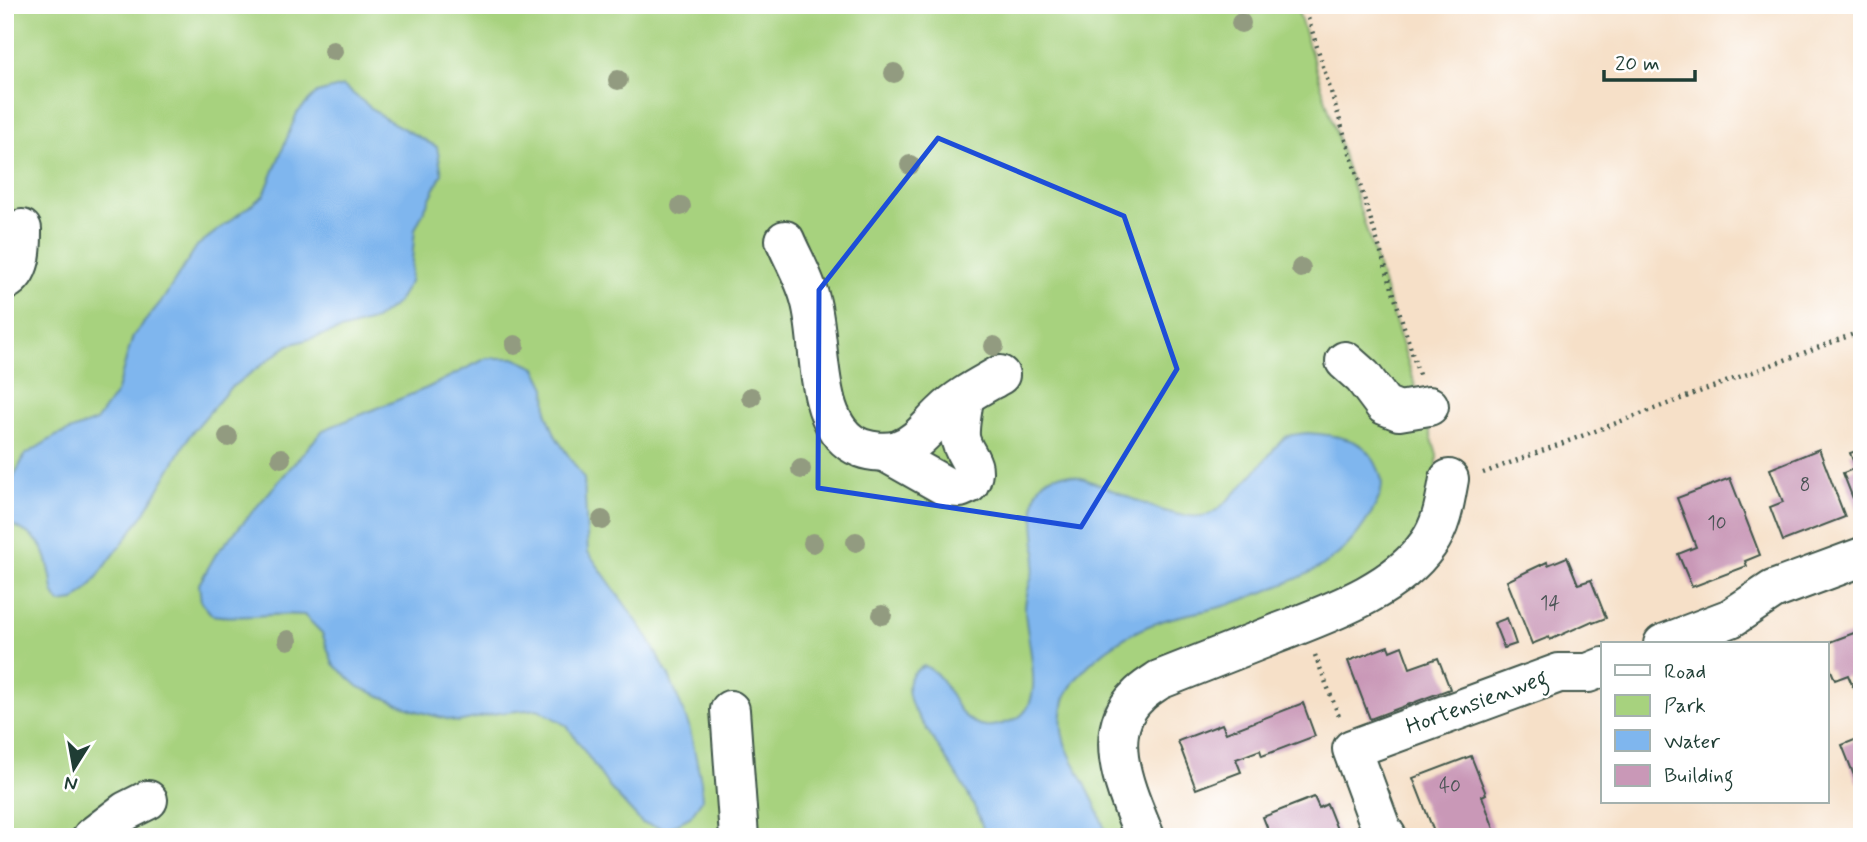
<svg xmlns="http://www.w3.org/2000/svg" width="1867" height="842" font-family="Mynerve,sans-serif">
	<style>
		.green { fill: #a7d27e; stroke: #638859; stroke-width: 2 }
		.water { fill: #7fb6ee; stroke: #4f7a91; stroke-width: 2 }
		.building { fill: #c998b7 }
		.lines { fill: none; stroke-linecap: round; stroke-linejoin: round }
		.minor-casing { stroke: #3f554a; stroke-width: 42 }
		.path { stroke: #3f554a; stroke-width: 4.5; stroke-dasharray: 2 5; stroke-linecap: butt }
		.minor { stroke: #fff; stroke-width: 38 }
		.tree { fill: #929b80 }
		.marked { fill: none; stroke: #1d4ed8; stroke-width: 5; stroke-linejoin: round }
		.labels { text-anchor: middle; dominant-baseline: central; stroke-width: 5; stroke-linejoin: round; paint-order: stroke }
		.number-label { font-size: 19px; fill: #4a5455 }
		.street-label { font-size: 23px; fill: #1f3d34; stroke: #fff }
	</style>
	<rect width="100%" height="100%" fill="#fff"/>
	<filter id="ink" filterUnits="userSpaceOnUse"><feTurbulence type="fractalNoise" baseFrequency=".0143" numOctaves="2"/><feDisplacementMap in="SourceGraphic" scale="14" xChannelSelector="R" yChannelSelector="G"/><feConvolveMatrix kernelMatrix="1 2 1 2 8 2 1 2 1" color-interpolation-filters="sRGB"/></filter>
	<filter id="wash" filterUnits="userSpaceOnUse"><feTurbulence type="fractalNoise" baseFrequency=".00686" numOctaves="4" result="noise"/><feDisplacementMap in="SourceGraphic" scale="28" xChannelSelector="R" yChannelSelector="G"/><feGaussianBlur stdDeviation="1.57" result="paint"/><feColorMatrix in="noise" values="0 0 0 0 0 0 0 0 0 0 0 0 0 0 0 0 0 1.4 0 .05"/><feComposite in="paint" operator="in"/></filter>
	<g filter="url(#wash)">
		<rect width="100%" height="100%" fill="#f6e0c8"/>
		<!-- green -->
		<polygon class="green" points="5,5 1296,5 1437,455 1437,503 1388,575 1111,708 1135,837 5,837"/>
		<!-- water -->
		<g class="water">
			<path d="M343,86l41,32 53,29 5,27 -27,55 -5,53 -13,21 -22,17 -86,25 -60,44 -39,46 -46,79 -55,74 -15,13 -14,2c-8,-9 -7,-14 -9,-26 -6,-33 -13,-41 -43,-54l-3,-3v-26l20,-39 31,-19 40,-15 20,-28 17,-57 31,-38 33,-52 67,-51 33,-82 20,-20z"/>
			<path d="M487,358h27l22,10 10,20 1,27 9,22 28,42 4,73 57,81 24,43 20,50 12,55 1,19 -12,17 -23,12 -25,-6 -32,-35 -43,-62 -29,-17 -40,4 -40,9 -45,-12 -54,-23 -26,-23 -11,-31 -18,-18c-31,-3 -62,5 -92,0l-11,-13 -2,-18 17,-30 107,-124 104,-42z"/>
			<path d="M1307,433c18,1 52,4 63,21 17,25 15,38 -1,63 -27,44 -54,55 -100,73 -15,5 -30,12 -45,16 -20,6 -42,8 -62,15 -37,12 -76,38 -95,72 -4,6 -4,14 -5,21 -4,29 13,48 25,74 8,15 15,32 20,49h-122c-6,-36 -52,-96 -72,-129 -7,-18 -9,-33 11,-42 29,10 26,55 61,60 9,1 18,-2 26,-5 40,-13 14,-82 14,-112 0,-19 11,-38 11,-57 1,-22 -12,-62 14,-75 31,-16 110,50 157,38 16,-4 52,-48 64,-62 4,-5 10,-13 15,-16 5,-3 15,-3 21,-4z"/>
		</g>
		<g id="blocks">
			<!-- building -->
			<g class="building">
				<polygon points="1819,449 1845,517 1783,541 1770,507 1783,502 1770,469"/>
				<polygon points="1862,449 1862,510 1858,511 1843,473 1856,468 1850,453"/>
				<polygon points="1730,478 1760,555 1745,561 1747,566 1692,587 1678,554 1696,547 1677,498"/>
				<polygon points="1567,557 1578,584 1591,580 1606,618 1593,623 1592,621 1550,640 1549,637 1532,644 1507,581 1547,562 1548,565"/>
				<polygon points="1507,618 1516,644 1504,648 1494,623"/>
				<polygon points="1862,630 1862,684 1853,687 1848,675 1835,680 1830,668 1827,669 1827,643"/>
				<polygon points="1388,646 1390,651 1402,646 1410,668 1438,658 1450,689 1370,719 1348,661"/>
				<polygon points="1303,703 1315,736 1262,756 1260,750 1236,759 1241,772 1196,789 1178,741 1222,724 1226,733"/>
				<polygon points="1862,737 1862,782 1857,783 1842,745"/>
				<polygon points="1471,756 1486,794 1482,796 1495,832 1487,837 1436,837 1413,778"/>
				<polygon points="1314,797 1319,808 1327,804 1340,837 1271,837 1263,817"/>
			</g>
		</g>
	</g>
	<g filter="url(#ink)">
		<use href="#blocks" fill-opacity="0" stroke="#3f554a" stroke-width="2"/>
		<g class="lines">
			<defs>
				<g id="minor">
					<path d="M785,240c8,19 20,39 25,59 13,43 1,130 51,149 11,4 26,5 37,2 20,-7 30,-23 45,-37 16,-16 38,-27 57,-38"/>
					<path d="M5,281c18,-10 17,-34 17,-52"/>
					<polyline points="1345,361 1363,377 1384,405 1399,411 1429,406"/>
					<path d="M885,452l62,35 13,1 9,-4c12,-21 -6,-27 -9,-47 -1,-12 3,-28 4,-40"/>
					<polyline points="1663,644 1731,618 1773,590 1862,557"/>
					<polyline points="730,710 739,837"/>
					<polyline points="92,837 126,811 148,800"/>
					<path d="M1145,837c-16,-41 -47,-102 -8,-140 6,-7 15,-12 22,-17 38,-15 76,-30 114,-45 53,-21 121,-43 155,-91 14,-19 17,-43 21,-65"/>
					<polyline points="1387,837 1381,828 1352,749 1559,673 1588,673 1603,667"/>
				</g>
			</defs>
			<!-- minor casing -->
			<use href="#minor" class="minor-casing"/>
			<!-- path -->
			<g class="path">
				<polyline points="1304,5 1419,375"/>
				<polyline points="1483,473 1862,331"/>
				<polyline points="1315,655 1340,719"/>
			</g>
			<!-- minor -->
			<use href="#minor" class="minor"/>
		</g>
		<!-- trees -->
		<g class="tree">
			<circle cx="1241" cy="23" r="10"/>
			<circle cx="333" cy="51" r="10"/>
			<circle cx="894" cy="73" r="10"/>
			<circle cx="618" cy="80" r="10"/>
			<circle cx="910" cy="165" r="10"/>
			<circle cx="681" cy="206" r="10"/>
			<circle cx="1301" cy="268" r="10"/>
			<circle cx="515" cy="345" r="10"/>
			<circle cx="994" cy="346" r="10"/>
			<circle cx="751" cy="397" r="10"/>
			<circle cx="228" cy="437" r="10"/>
			<circle cx="281" cy="458" r="10"/>
			<circle cx="801" cy="469" r="10"/>
			<circle cx="602" cy="520" r="10"/>
			<circle cx="856" cy="542" r="10"/>
			<circle cx="813" cy="543" r="10"/>
			<circle cx="882" cy="615" r="10"/>
			<circle cx="288" cy="640" r="10"/>
		</g>
	</g>
	<!-- marked area -->
	<path class="marked" d="M938,138l186,78 53,153 -96,158 -263,-39 1,-198z"/>
	<g class="labels">
		<!-- number labels -->
		<g class="number-label">
			<text x="1805" y="485">8</text>
			<text x="1717" y="523">10</text>
			<text x="1550" y="603">14</text>
			<text x="1450" y="786">40</text>
		</g>
		<!-- street labels -->
		<g class="street-label">
			<text transform="translate(1477 703) rotate(-20)">Hortensienweg</text>
		</g>
	</g>
	<!-- margin -->
	<rect width="1867" height="842" fill="none" stroke="#fff" stroke-width="28"/>
	<!-- legend -->
	<rect x="1601" y="642" width="228" height="161" fill="#ffffff" stroke="#a5b1ae" stroke-width="2"/>
	<rect x="1615" y="665" width="35" height="10" fill="#ffffff" stroke="#a5b1ae" stroke-width="2"/>
	<text x="1664" y="678" font-size="21" fill="#1f3d34">Road</text>
	<rect x="1615" y="695" width="35" height="21" fill="#a7d27e" stroke="#a5b1ae" stroke-width="2"/>
	<text x="1664" y="712" font-size="21" fill="#1f3d34">Park</text>
	<rect x="1615" y="730" width="35" height="21" fill="#7fb6ee" stroke="#a5b1ae" stroke-width="2"/>
	<text x="1664" y="748" font-size="21" fill="#1f3d34">Water</text>
	<rect x="1615" y="765" width="35" height="21" fill="#c998b7" stroke="#a5b1ae" stroke-width="2"/>
	<text x="1664" y="782" font-size="21" fill="#1f3d34">Building</text>
	<!-- north arrow -->
	<g transform="translate(74 768) rotate(191)" stroke="#ffffff" stroke-width="5" paint-order="stroke">
	<path d="M0-5L12 26L0 18L-12 26Z" fill="#1f3d34"/>
	<text y="-10" font-size="19" font-weight="bold" text-anchor="middle" fill="#1f3d34">N</text>
	</g>
	<!-- scale -->
	<path d="M1604 70v10h91v-10" fill="none" stroke="#1f3d34" stroke-width="3.5"/>
	<text x="1615" y="70" font-size="21" fill="#1f3d34" stroke="#ffffff" stroke-width="5" paint-order="stroke">20 m</text>
</svg>
